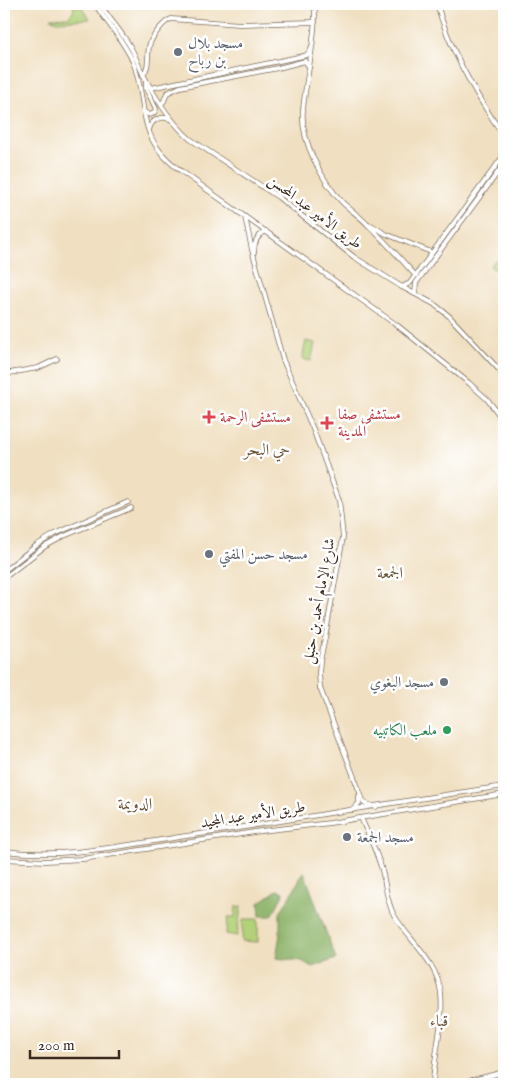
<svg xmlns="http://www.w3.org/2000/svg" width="508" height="1088" font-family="'IM FELL English',Amiri,serif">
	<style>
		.green { fill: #b2d27a; stroke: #767e4c }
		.forest { fill: #8db46a; stroke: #646f44 }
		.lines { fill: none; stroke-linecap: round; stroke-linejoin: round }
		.secondary-casing { stroke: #7a6957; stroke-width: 5.5 }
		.motorway-casing { stroke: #7a6957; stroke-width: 8 }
		.secondary { stroke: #fff; stroke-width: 4 }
		.motorway { stroke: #fff; stroke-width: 5.5 }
		.worship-dot { fill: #6b7280; stroke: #fff; stroke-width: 2 }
		.health-dot { fill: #e0444e; stroke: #fff; stroke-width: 2 }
		.leisure-dot { fill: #2e9e5b; stroke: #fff; stroke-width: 2 }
		.labels { text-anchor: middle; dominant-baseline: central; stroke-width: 5; stroke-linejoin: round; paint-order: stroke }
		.worship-label { font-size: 15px; fill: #5b616d; stroke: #fff; text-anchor: start }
		.street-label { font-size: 15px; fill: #3b2a1e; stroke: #fff }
		.health-label { font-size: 15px; fill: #be3a42; stroke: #fff; text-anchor: start }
		.leisure-label { font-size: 15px; fill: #27864d; stroke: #fff; text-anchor: end }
		.neighbourhood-label { font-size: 16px; fill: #6c5338; stroke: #fff }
	</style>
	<rect width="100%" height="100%" fill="#fff"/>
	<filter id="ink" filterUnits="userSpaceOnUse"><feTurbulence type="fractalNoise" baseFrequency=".02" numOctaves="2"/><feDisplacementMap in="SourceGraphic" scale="10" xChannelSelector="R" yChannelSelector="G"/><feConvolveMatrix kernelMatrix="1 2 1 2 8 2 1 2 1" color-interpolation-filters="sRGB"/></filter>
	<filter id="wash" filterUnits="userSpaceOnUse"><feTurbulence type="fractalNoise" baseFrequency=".0096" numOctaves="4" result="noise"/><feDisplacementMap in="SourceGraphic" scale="20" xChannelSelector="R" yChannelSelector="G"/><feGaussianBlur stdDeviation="1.12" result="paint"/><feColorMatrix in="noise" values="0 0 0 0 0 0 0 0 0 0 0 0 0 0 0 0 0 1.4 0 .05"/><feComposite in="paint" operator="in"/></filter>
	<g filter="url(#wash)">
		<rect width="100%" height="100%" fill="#f0dfc0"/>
		<!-- green -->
		<g class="green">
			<polygon points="81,6 90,19 57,21 50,18 69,17 74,10 73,7"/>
			<polygon points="495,260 504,266 504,277 490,266"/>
			<polygon points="306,341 315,343 311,361 302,359"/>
			<polygon points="236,907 241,907 237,936 226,934 228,917 235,917"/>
			<polygon points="243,919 258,919 258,942 242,941"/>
		</g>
		<!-- forest -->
		<g class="forest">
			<polygon points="304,872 336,959 312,967 302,961 276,958 280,934 280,913"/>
			<polygon points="277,890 284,892 272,916 260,916 259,903"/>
		</g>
	</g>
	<g filter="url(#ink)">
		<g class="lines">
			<defs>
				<g id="secondary">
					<path d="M95,4c12,19 29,37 38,58 12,28 6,63 26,88 6,8 14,15 22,21l217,155 71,57 18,16 17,22"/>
					<path d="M100,4c9,15 22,28 31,44 5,9 8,19 13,28 12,23 27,46 46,63l88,58 76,60 48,30 32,17 15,12 55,59"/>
					<path d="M437,4c13,47 39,92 67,132"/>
					<path d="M315,11c0,34 -9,65 -12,99 -3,30 19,71 39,92 8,8 18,14 26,23 17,16 32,33 47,50"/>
					<path d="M143,75c8,-10 3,-21 7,-32 3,-7 13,-21 21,-24l69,5 75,-2"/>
					<polyline points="151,88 303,56 307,55 311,48"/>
					<polyline points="161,104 164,101 167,93 180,87 278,68 305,61 309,67"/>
					<polyline points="144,112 150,115 154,113 156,109 146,88 146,80"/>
					<path d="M149,130c2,-11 13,-15 23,-10"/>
					<polyline points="245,217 252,250 283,360 313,429 339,500 343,537 325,638 320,661 319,673 320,688 364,803 376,807"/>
					<polyline points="371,225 386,234 431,252"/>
					<path d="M254,252c0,-9 3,-17 12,-21"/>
					<polyline points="402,287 410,283 504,155"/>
					<polyline points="415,294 416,283 504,164"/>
					<polyline points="4,374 38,368 57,359"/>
					<polyline points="4,571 37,545 55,534 128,502"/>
					<polyline points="4,578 44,547 64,536 131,508"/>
					<polyline points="353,810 359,803 359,796"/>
					<path d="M361,818c7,16 15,32 20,49 5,16 5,34 13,48 15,26 43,46 47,78 3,31 -7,61 -8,91"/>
					<path d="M4,851c62,8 127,-7 189,-16 104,-16 207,-34 311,-49"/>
					<polyline points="4,859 45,861 83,859 261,831 330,823 504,794"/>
					<polyline points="457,1084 504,1072"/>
				</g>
				<polyline id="motorway" points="492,1084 504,1081"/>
			</defs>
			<!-- secondary casing -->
			<use href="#secondary" class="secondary-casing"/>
			<!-- motorway casing -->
			<use href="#motorway" class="motorway-casing"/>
			<!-- secondary -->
			<use href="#secondary" class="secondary"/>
			<!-- motorway -->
			<use href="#motorway" class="motorway"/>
		</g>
	</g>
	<!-- markers -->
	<g class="worship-dot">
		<circle cx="178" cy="52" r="5"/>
		<circle cx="209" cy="554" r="5"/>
		<circle cx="444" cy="682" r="5"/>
		<circle cx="347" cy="837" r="5"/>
	</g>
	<g class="health-dot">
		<path d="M206.5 409.5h5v5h5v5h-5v5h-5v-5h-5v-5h5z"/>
		<path d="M324.5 415.5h5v5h5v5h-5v5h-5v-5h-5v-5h5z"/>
	</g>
	<circle class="leisure-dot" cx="447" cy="730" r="5"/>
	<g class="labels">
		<!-- worship labels -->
		<g class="worship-label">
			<text x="188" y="43">مسجد بلال<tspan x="188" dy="17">بن رباح</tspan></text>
			<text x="219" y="554">مسجد حسن المفتي</text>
			<text x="434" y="682" text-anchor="end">مسجد البغوي</text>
			<text x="357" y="837">مسجد الجمعة</text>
		</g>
		<!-- street labels -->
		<g class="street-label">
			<text transform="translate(315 212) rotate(37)">طريق الأمير عبد المحسن</text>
			<text transform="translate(319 601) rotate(-80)">شارع الإمام أحمد بن حنبل</text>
			<text transform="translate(253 815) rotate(-9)">طريق الأمير عبد المجيد</text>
		</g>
		<!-- health labels -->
		<g class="health-label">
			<text x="338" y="414">مستشفی صفا<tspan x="338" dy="17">المدینة</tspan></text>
			<text x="220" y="417">مستشفى الرحمة</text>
		</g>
		<!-- leisure labels -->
		<g class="leisure-label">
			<text x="437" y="730">ملعب الكاتبيه</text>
		</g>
		<!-- neighbourhood labels -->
		<g class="neighbourhood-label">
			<text x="267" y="451">حي البحر</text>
			<text x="390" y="574">الجمعة</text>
			<text x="135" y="805">الدويمة</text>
			<text x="439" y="1022">قباء</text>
		</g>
	</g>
	<!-- margin -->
	<rect width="508" height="1088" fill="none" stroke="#fff" stroke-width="20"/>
	<!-- scale -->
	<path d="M30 1050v8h89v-8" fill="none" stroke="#3b2a1e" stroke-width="2.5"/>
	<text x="38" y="1050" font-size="15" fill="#3b2a1e" stroke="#ffffff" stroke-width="4" paint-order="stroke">200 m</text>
</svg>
